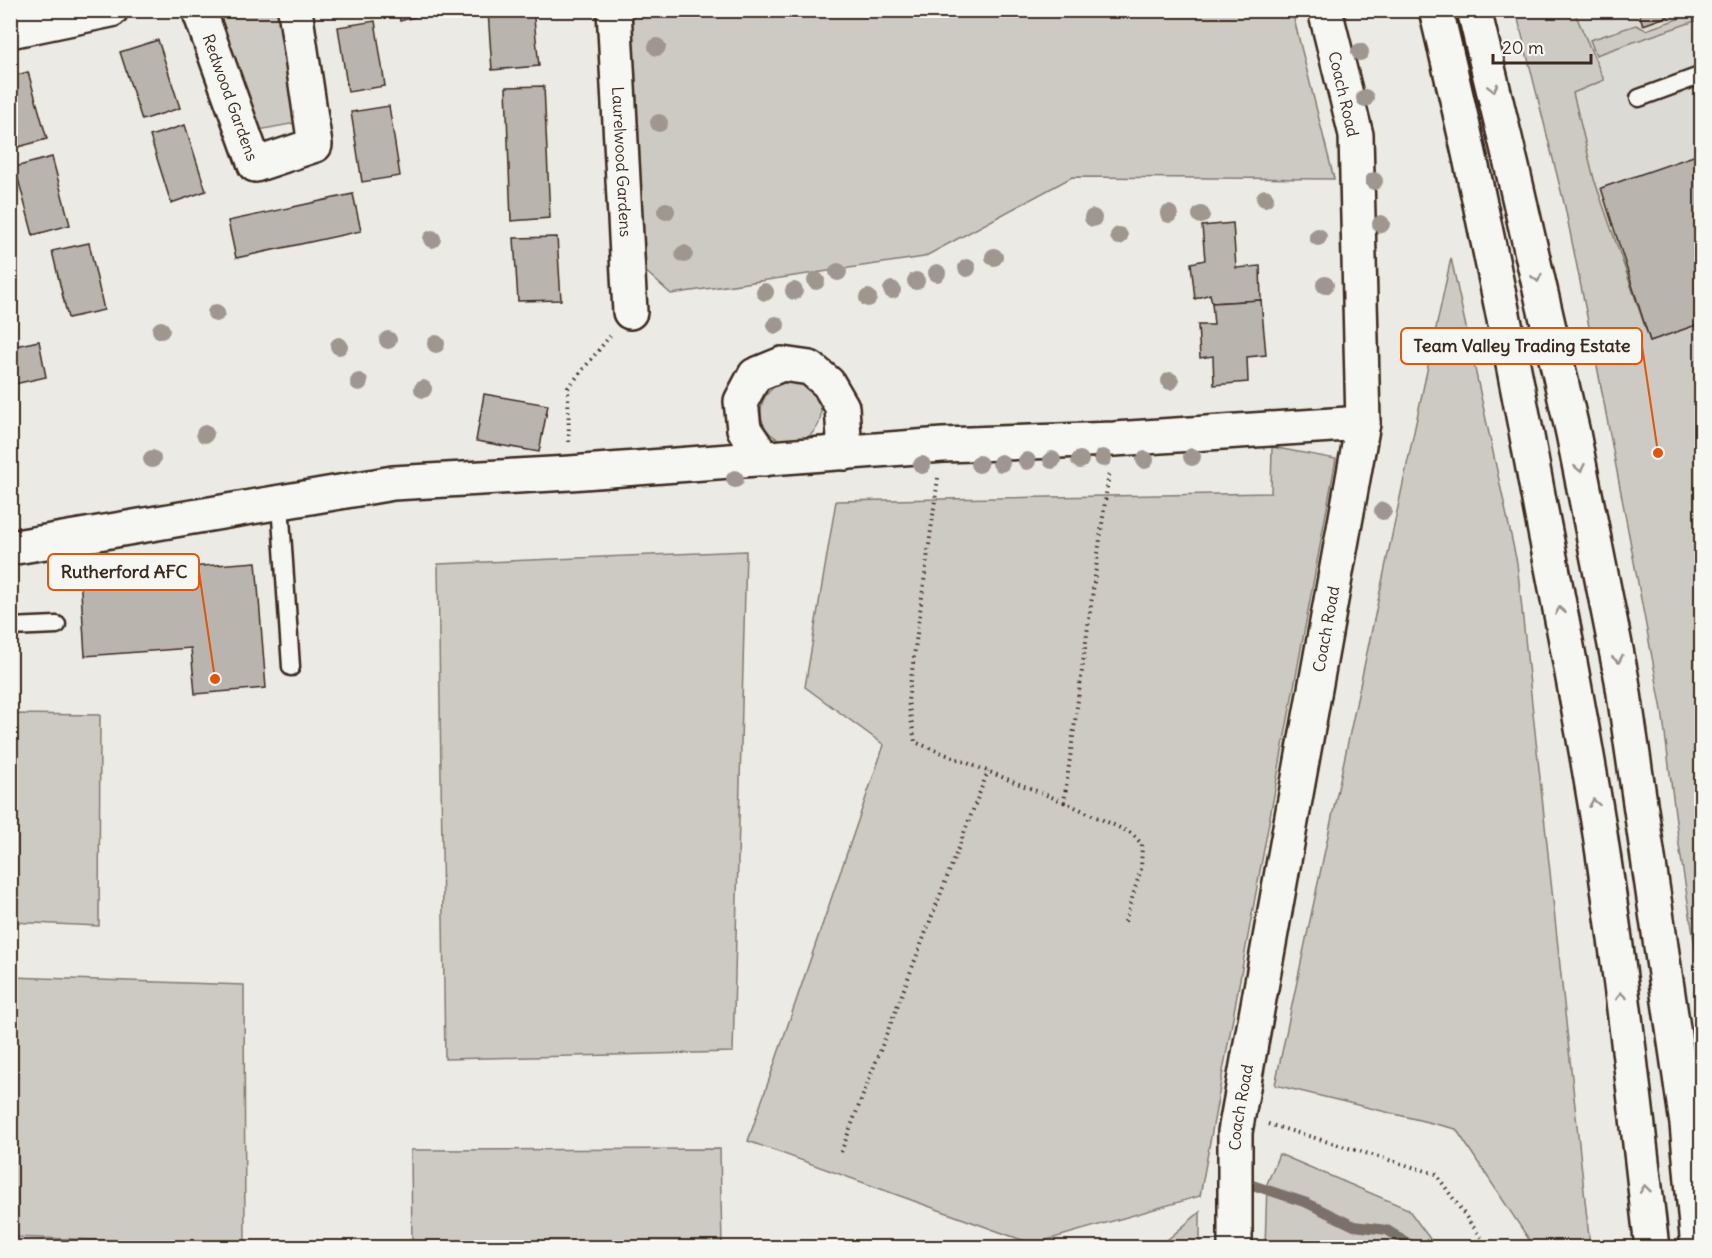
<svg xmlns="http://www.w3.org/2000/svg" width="1712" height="1258" font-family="Delius,sans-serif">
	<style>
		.built { fill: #dcdad4 }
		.green { fill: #cdcac4; stroke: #847a71; stroke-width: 1.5 }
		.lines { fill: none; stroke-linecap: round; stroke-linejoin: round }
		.stream { stroke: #7c7167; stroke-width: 10 }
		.building { fill: #bab4ae; stroke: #3b2a1e; stroke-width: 1.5 }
		.service-casing { stroke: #3b2a1e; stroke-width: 21 }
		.minor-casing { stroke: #3b2a1e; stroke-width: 38 }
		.trunk-casing { stroke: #3b2a1e; stroke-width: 38 }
		.path { stroke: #3b2a1e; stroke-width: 4; stroke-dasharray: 1.5 4.5; stroke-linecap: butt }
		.service { stroke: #f6f6f2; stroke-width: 16 }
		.minor { stroke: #f6f6f2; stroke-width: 33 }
		.trunk { stroke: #f6f6f2; stroke-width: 33 }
		.tree { fill: #9f968f }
		.oneway { stroke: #989088 }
		.labels { text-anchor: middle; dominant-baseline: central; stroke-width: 6; stroke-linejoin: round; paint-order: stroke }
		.street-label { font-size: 16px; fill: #3b2a1e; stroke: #f6f6f2 }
		.leader { fill: none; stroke: #df570d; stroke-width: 2 }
		.callout-dot { fill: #df570d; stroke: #f6f6f2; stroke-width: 2 }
		.callout { fill: #f6f6f2; stroke: #df570d; stroke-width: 2 }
		.callout-label { font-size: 18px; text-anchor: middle; font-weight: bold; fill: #3b2a1e }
	</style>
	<rect width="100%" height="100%" fill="#ebeae5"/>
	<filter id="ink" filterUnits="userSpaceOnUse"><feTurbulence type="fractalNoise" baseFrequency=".0167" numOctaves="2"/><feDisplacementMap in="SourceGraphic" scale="12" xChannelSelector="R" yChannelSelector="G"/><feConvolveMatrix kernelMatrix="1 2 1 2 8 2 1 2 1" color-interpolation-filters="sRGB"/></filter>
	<g filter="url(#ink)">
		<!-- built -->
		<polygon class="built" points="1516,11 1701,11 1701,985 1679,845 1662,710 1598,371 1565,207"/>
		<!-- green -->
		<g class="green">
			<polygon points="217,11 280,11 301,122 259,130"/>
			<polygon points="629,11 1292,11 1334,179 1072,177 924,257 671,294 642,268"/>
			<polygon points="1516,11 1574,11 1604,80 1573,93 1594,179 1650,341 1701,323 1701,985 1679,845 1662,710 1598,371 1565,207"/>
			<polygon points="1701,11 1701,19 1596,55 1590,40 1636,25 1646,30"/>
			<polygon points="1451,258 1517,563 1590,1247 1534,1247 1456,1129 1275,1085"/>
			<circle cx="791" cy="412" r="30"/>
			<polygon points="1272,447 1336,459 1200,1196 1033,1244 748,1141 884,745 805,687 836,501 1271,493"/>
			<polygon points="746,551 733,1052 445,1059 438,564"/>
			<polygon points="11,714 100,715 99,926 11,922"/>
			<polygon points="11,977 244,985 245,1245 11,1237"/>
			<polygon points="720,1149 722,1247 412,1247 411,1150"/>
			<polygon points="1279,1154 1408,1209 1436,1247 1265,1247 1267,1184"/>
			<polygon points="1200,1212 1200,1247 1159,1247"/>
		</g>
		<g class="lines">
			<!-- stream -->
			<polyline class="stream" points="1243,1182 1307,1203 1354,1226 1387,1230 1416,1248"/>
		</g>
		<!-- building -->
		<g class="building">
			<polygon points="398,10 438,10 400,21"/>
			<polygon points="533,10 539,66 492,70 488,11"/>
			<polygon points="1638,10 1686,10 1643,25"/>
			<polygon points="375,21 385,86 348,92 338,27"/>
			<polygon points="158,40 180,108 142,120 120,52"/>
			<polygon points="28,72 47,139 11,149 10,77"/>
			<polygon points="544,86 550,218 511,221 506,87"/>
			<polygon points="389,106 400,176 362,182 351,112"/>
			<polygon points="185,125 206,191 171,203 150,136"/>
			<polygon points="1702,153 1702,323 1650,341 1601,188"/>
			<polygon points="52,157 70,225 33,235 15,167"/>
			<polygon points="353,194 361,231 236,258 228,221"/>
			<polygon points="1233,223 1236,268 1260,266 1261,300 1212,303 1210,294 1195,299 1191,263 1205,260 1202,226"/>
			<polygon points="557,237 561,300 518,301 514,238"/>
			<polygon points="89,243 104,310 68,318 52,251"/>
			<polygon points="1261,300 1266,355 1247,357 1248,382 1214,385 1213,356 1200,358 1198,325 1214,325 1212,303"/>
			<polygon points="39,341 46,377 10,385 10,347"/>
			<polygon points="484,394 548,405 539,452 476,441"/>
			<polygon points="256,562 266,688 195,694 191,648 85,656 80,575"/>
		</g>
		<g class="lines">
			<defs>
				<g id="service">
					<polyline points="1639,98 1702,75"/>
					<polyline points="280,503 291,667"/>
					<polyline points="10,627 57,625"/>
				</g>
				<g id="minor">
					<path id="s1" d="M199,10l56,155 60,-20 -20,-135"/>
					<path id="s2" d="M614,10l16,302"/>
					<polyline points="10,31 111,10"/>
					<polyline points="764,459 744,429 741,401 755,375 782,364 810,368 828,383 842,407 845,453"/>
					<polyline points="10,548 393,483 570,473 943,445 1114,439 1363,423"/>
					<path id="s3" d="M1235,1248v-116l128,-709 -7,-288 -31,-125"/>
				</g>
				<g id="trunk">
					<path d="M1436,10c40,166 74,333 105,501 21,107 42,215 59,323 21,137 36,276 52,414"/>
					<polyline points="1474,10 1512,167 1573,433 1622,680 1687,1124 1698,1248"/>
				</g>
			</defs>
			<!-- service casing -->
			<use href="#service" class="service-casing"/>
			<!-- minor casing -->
			<use href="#minor" class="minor-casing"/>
			<!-- trunk casing -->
			<use href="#trunk" class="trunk-casing"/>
			<!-- path -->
			<g class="path">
				<polyline points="569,442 568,388 610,336"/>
				<polyline points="938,478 908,701 915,742 1064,802 1109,473"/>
				<polyline points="1064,802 1131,833 1142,844 1141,869 1124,925"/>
				<polyline points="1268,1124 1436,1174 1488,1248"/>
				<polyline points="841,1152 988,771"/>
			</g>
			<!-- service -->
			<use href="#service" class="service"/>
			<!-- minor -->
			<use href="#minor" class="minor"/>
			<!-- trunk -->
			<use href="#trunk" class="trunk"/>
		</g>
		<!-- trees -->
		<g class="tree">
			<circle cx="657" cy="47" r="9"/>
			<circle cx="1360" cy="52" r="9"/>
			<circle cx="1365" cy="98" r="9"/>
			<circle cx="659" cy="123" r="9"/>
			<circle cx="1374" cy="181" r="9"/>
			<circle cx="1265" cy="198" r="9"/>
			<circle cx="666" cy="211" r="9"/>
			<circle cx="1169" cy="214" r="9"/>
			<circle cx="1201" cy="215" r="9"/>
			<circle cx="1093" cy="218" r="9"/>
			<circle cx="1381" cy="224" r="9"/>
			<circle cx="1119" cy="236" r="9"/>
			<circle cx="1318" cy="237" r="9"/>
			<circle cx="432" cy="239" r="9"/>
			<circle cx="684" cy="254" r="9"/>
			<circle cx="994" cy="257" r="9"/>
			<circle cx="967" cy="268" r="9"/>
			<circle cx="838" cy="272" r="9"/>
			<circle cx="937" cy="273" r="9"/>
			<circle cx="816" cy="281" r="9"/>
			<circle cx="916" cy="281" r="9"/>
			<circle cx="1325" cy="285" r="9"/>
			<circle cx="892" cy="290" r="9"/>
			<circle cx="794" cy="291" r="9"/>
			<circle cx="765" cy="292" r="9"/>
			<circle cx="868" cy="298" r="9"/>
			<circle cx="216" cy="313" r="9"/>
			<circle cx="776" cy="325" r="9"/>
			<circle cx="161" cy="330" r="9"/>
			<circle cx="388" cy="340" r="9"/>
			<circle cx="436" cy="344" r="9"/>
			<circle cx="339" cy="346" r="9"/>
			<circle cx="1170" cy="381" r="9"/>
			<circle cx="359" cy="382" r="9"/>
			<circle cx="423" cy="389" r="9"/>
			<circle cx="205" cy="434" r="9"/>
			<circle cx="1192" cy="457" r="9"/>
			<circle cx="1103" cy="458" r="9"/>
			<circle cx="152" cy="459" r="9"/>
			<circle cx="1052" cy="460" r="9"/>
			<circle cx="1080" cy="460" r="9"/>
			<circle cx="1145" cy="460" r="9"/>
			<circle cx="1027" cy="461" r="9"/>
			<circle cx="1001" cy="463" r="9"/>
			<circle cx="979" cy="464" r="9"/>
			<circle cx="922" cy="465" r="9"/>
			<circle cx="735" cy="479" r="9"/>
			<circle cx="1383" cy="511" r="9"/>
		</g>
		<!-- one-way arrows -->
		<defs><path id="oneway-chevron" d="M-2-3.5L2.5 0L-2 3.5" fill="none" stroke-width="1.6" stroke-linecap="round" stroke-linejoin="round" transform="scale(1.5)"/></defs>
		<g class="oneway">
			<use href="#oneway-chevron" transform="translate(1493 88) rotate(76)"/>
			<use href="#oneway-chevron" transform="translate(1537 278) rotate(77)"/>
			<use href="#oneway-chevron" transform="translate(1580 468) rotate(79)"/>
			<use href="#oneway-chevron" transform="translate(1560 611) rotate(-100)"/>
			<use href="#oneway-chevron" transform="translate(1618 659) rotate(79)"/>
			<use href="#oneway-chevron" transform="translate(1594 803) rotate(-100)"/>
			<use href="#oneway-chevron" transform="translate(1621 996) rotate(-98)"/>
			<use href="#oneway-chevron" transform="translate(1645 1189) rotate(-97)"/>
		</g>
	</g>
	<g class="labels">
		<!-- street labels -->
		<g class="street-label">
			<text transform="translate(1344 94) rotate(77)">Coach Road</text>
			<text stroke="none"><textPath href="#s1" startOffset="93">Redwood Gardens</textPath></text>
			<text stroke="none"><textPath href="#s2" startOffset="152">Laurelwood Gardens</textPath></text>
			<text stroke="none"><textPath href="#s3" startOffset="627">Coach Road</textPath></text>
			<text stroke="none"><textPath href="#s3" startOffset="141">Coach Road</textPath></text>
		</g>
	</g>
	<!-- callouts -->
	<path class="leader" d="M1658 453L1642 346M215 679L199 572"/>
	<g class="callout-dot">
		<circle cx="1658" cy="453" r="6"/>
		<circle cx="215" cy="679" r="6"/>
	</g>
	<g class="callout">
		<rect x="1401" y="328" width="241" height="36" rx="6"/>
		<rect x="48" y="554" width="151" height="36" rx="6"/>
	</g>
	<g class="callout-label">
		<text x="1522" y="352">Team Valley Trading Estate</text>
		<text x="124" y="578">Rutherford AFC</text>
	</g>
	<!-- margin -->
	<rect width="1712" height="1258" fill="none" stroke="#f6f6f2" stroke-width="36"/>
	<rect x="18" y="18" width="1676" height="1222" fill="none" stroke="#3b2a1e" stroke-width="2" filter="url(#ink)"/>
	<!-- scale -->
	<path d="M1493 54v9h98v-9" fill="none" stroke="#3b2a1e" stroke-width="3"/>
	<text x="1502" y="54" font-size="18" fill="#3b2a1e" stroke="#f6f6f2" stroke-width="4.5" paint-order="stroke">20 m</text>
</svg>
